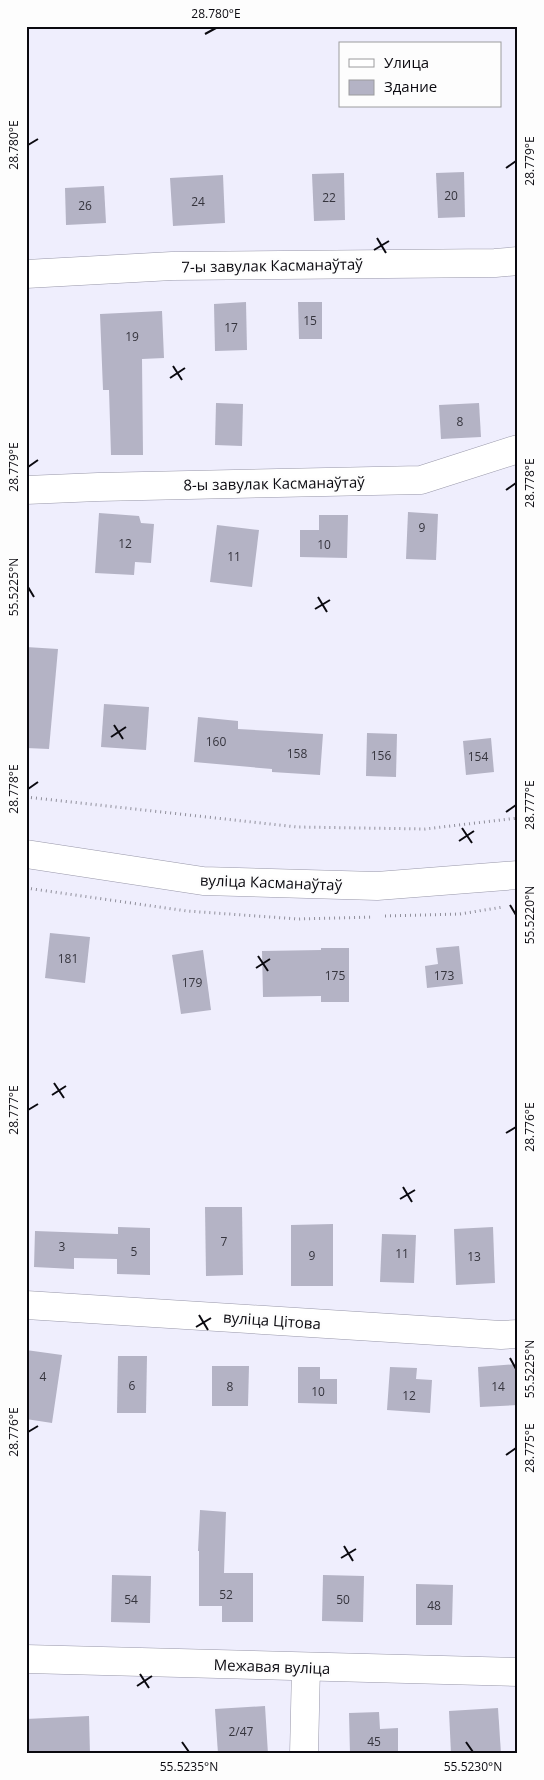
<svg xmlns="http://www.w3.org/2000/svg" width="544" height="1780" font-family="'Open Sans',sans-serif">
	<style>
		.building { fill: #b4b3c5 }
		.lines { fill: none; stroke-linecap: round; stroke-linejoin: round }
		.minor-casing { stroke: #9897a9; stroke-width: 29 }
		.major-casing { stroke: #9897a9; stroke-width: 29 }
		.path { stroke: #8f8e9a; stroke-width: 3; stroke-dasharray: 1 4; stroke-linecap: butt }
		.minor { stroke: #fff; stroke-width: 28 }
		.major { stroke: #fff; stroke-width: 28 }
		.ticks { fill: none; stroke: #0b0a10; stroke-width: 2 }
		.labels { text-anchor: middle; dominant-baseline: central; stroke-width: 4.5; stroke-linejoin: round; paint-order: stroke }
		.number-label { font-size: 12px; fill: #35343d }
		.street-label { font-size: 15px; fill: #0b0a10; stroke: #fdfdfd }
		.neatline { fill: none; stroke: #0b0a10; stroke-width: 2 }
		.ticks-label { font-size: 12px; text-anchor: middle; fill: #0b0a10 }
	</style>
	<rect width="100%" height="100%" fill="#efeefd"/>
	<!-- building -->
	<g class="building">
		<polygon points="464,172 465,217 438,218 436,173"/>
		<polygon points="344,173 345,220 314,221 312,174"/>
		<polygon points="223,175 225,223 173,226 170,178"/>
		<polygon points="104,186 106,223 66,225 65,188"/>
		<polygon points="246,302 247,350 215,351 214,304"/>
		<polygon points="298,302 322,302 322,339 299,339"/>
		<polygon points="162,311 164,358 142,359 143,455 111,455 109,390 103,390 100,314"/>
		<polygon points="216,403 243,404 242,446 215,445"/>
		<polygon points="479,403 481,437 441,439 439,405"/>
		<polygon points="408,512 438,514 436,560 406,559"/>
		<polygon points="99,513 139,516 141,523 154,524 151,563 135,562 134,575 95,573"/>
		<polygon points="319,515 348,515 347,558 300,557 300,530 319,530"/>
		<polygon points="217,525 259,530 252,587 210,582"/>
		<polygon points="26,647 58,649 49,749 26,748"/>
		<polygon points="104,704 149,707 146,750 101,747"/>
		<polygon points="198,717 238,721 238,729 323,734 320,775 272,772 272,769 194,762"/>
		<polygon points="367,733 397,734 396,777 366,776"/>
		<polygon points="491,738 494,772 466,775 463,741"/>
		<polygon points="50,933 90,937 85,983 45,978"/>
		<polygon points="459,946 463,984 427,988 425,966 438,964 436,948"/>
		<polygon points="321,948 349,948 349,1002 321,1002 321,996 263,997 262,951 321,950"/>
		<polygon points="203,950 211,1010 181,1014 172,955"/>
		<polygon points="205,1207 242,1207 243,1275 206,1276"/>
		<polygon points="333,1224 333,1286 291,1286 291,1225"/>
		<polygon points="118,1227 150,1228 150,1275 117,1274 117,1259 74,1258 74,1269 34,1267 35,1231 118,1234"/>
		<polygon points="493,1227 495,1283 456,1285 454,1229"/>
		<polygon points="382,1234 416,1235 414,1283 380,1282"/>
		<polygon points="26,1350 62,1355 52,1423 26,1419"/>
		<polygon points="118,1356 147,1356 146,1413 117,1413"/>
		<polygon points="518,1364 518,1405 480,1407 478,1367"/>
		<polygon points="212,1366 249,1366 248,1406 212,1406"/>
		<polygon points="298,1367 320,1367 320,1379 337,1379 337,1404 298,1403"/>
		<polygon points="390,1367 417,1368 416,1379 432,1380 430,1413 387,1410"/>
		<polygon points="200,1510 226,1512 224,1573 253,1573 253,1622 222,1622 222,1606 199,1606 199,1551 198,1551"/>
		<polygon points="112,1575 151,1576 150,1623 111,1622"/>
		<polygon points="323,1575 364,1576 363,1622 322,1621"/>
		<polygon points="416,1584 453,1585 452,1625 416,1625"/>
		<polygon points="265,1706 268,1754 218,1754 215,1709"/>
		<polygon points="498,1708 501,1754 451,1754 449,1711"/>
		<polygon points="379,1712 380,1729 398,1728 398,1754 350,1754 349,1713"/>
		<polygon points="89,1716 90,1754 26,1754 26,1719"/>
	</g>
	<g class="lines">
		<defs>
			<g id="minor">
				<polyline points="26,274 172,266 495,263 518,261"/>
				<polyline points="26,490 98,487 421,480 518,449"/>
				<polyline points="26,1305 501,1335 518,1334"/>
				<polyline points="26,1659 518,1672"/>
				<polyline points="304,1754 306,1667"/>
			</g>
			<polyline id="major" points="26,854 203,881 377,886 518,875"/>
		</defs>
		<!-- minor casing -->
		<use href="#minor" class="minor-casing"/>
		<!-- major casing -->
		<use href="#major" class="major-casing"/>
		<!-- path -->
		<g class="path">
			<polyline points="26,797 297,827 425,829 518,818"/>
			<polyline points="26,888 187,911 298,919 374,917"/>
			<polyline points="385,916 460,914 503,907"/>
		</g>
		<!-- minor -->
		<use href="#minor" class="minor"/>
		<!-- major -->
		<use href="#major" class="major"/>
	</g>
	<!-- ticks -->
	<path class="ticks" d="M205,34l11,-6M28,145l10,-6M506,168l10,-7M377,238l9,15M374,250l15,-9M173,366l9,14M170,378l15,-10M28,467l10,-7M506,490l10,-7M28,587l6,10M318,597l9,15M315,609l15,-9M114,725l9,14M111,737l15,-10M28,789l10,-7M506,812l10,-7M462,828l10,15M459,841l15,-10M510,905l6,10M258,956l10,15M256,968l14,-9M54,1083l10,15M52,1095l14,-9M28,1110l10,-6M506,1133l10,-6M403,1187l9,15M400,1199l15,-9M199,1315l9,15M196,1327l15,-9M510,1358l6,11M28,1432l10,-6M506,1455l10,-7M344,1546l9,15M341,1558l15,-9M140,1674l9,14M137,1686l15,-10M182,1742l7,10M466,1742l7,10"/>
	<g class="labels">
		<!-- number labels -->
		<g class="number-label">
			<text x="451" y="195">20</text>
			<text x="329" y="197">22</text>
			<text x="198" y="201">24</text>
			<text x="85" y="205">26</text>
			<text x="310" y="320">15</text>
			<text x="231" y="327">17</text>
			<text x="132" y="336">19</text>
			<text x="460" y="421">8</text>
			<text x="422" y="527">9</text>
			<text x="125" y="543">12</text>
			<text x="324" y="544">10</text>
			<text x="234" y="556">11</text>
			<text x="216" y="741">160</text>
			<text x="297" y="753">158</text>
			<text x="381" y="755">156</text>
			<text x="478" y="756">154</text>
			<text x="68" y="958">181</text>
			<text x="335" y="975">175</text>
			<text x="444" y="975">173</text>
			<text x="192" y="982">179</text>
			<text x="224" y="1241">7</text>
			<text x="62" y="1246">3</text>
			<text x="134" y="1251">5</text>
			<text x="402" y="1253">11</text>
			<text x="312" y="1255">9</text>
			<text x="474" y="1256">13</text>
			<text x="43" y="1376">4</text>
			<text x="132" y="1385">6</text>
			<text x="230" y="1386">8</text>
			<text x="498" y="1386">14</text>
			<text x="318" y="1391">10</text>
			<text x="409" y="1395">12</text>
			<text x="226" y="1594">52</text>
			<text x="131" y="1599">54</text>
			<text x="343" y="1599">50</text>
			<text x="434" y="1605">48</text>
			<text x="241" y="1731">2/47</text>
			<text x="374" y="1741">45</text>
		</g>
		<!-- street labels -->
		<g class="street-label">
			<text transform="translate(272 265) rotate(-1)">7-ы завулак Касманаўтаў</text>
			<text transform="translate(274 483) rotate(-1)">8-ы завулак Касманаўтаў</text>
			<text transform="translate(271 882) rotate(2)">вуліца Касманаўтаў</text>
			<text transform="translate(272 1320) rotate(4)">вуліца Цітова</text>
			<text transform="translate(272 1666) rotate(2)">Межавая вуліца</text>
		</g>
	</g>
	<!-- border -->
	<rect width="544" height="1780" fill="none" stroke="#fdfdfd" stroke-width="55"/>
	<!-- legend -->
	<rect x="339" y="42" width="162" height="65" fill="#fdfdfd" stroke="#9c9c9e"/>
	<rect x="349" y="59" width="25" height="8" fill="#ffffff" stroke="#9c9c9e"/>
	<text x="384" y="68" font-size="15" fill="#0b0a10">Улица</text>
	<rect x="349" y="80" width="25" height="15" fill="#b4b3c5" stroke="#9c9c9e"/>
	<text x="384" y="92" font-size="15" fill="#0b0a10">Здание</text>
	<rect x="28" y="28" width="488" height="1724" class="neatline"/>
	<g class="ticks-label">
		<text x="216" y="18">28.780°E</text>
		<text transform="translate(14 145) rotate(-90)" y="4">28.780°E</text>
		<text transform="translate(530 161) rotate(-90)" y="4">28.779°E</text>
		<text transform="translate(14 467) rotate(-90)" y="4">28.779°E</text>
		<text transform="translate(530 483) rotate(-90)" y="4">28.778°E</text>
		<text transform="translate(14 587) rotate(-90)" y="4">55.5225°N</text>
		<text transform="translate(14 789) rotate(-90)" y="4">28.778°E</text>
		<text transform="translate(530 805) rotate(-90)" y="4">28.777°E</text>
		<text transform="translate(530 915) rotate(-90)" y="4">55.5220°N</text>
		<text transform="translate(14 1110) rotate(-90)" y="4">28.777°E</text>
		<text transform="translate(530 1127) rotate(-90)" y="4">28.776°E</text>
		<text transform="translate(530 1369) rotate(-90)" y="4">55.5225°N</text>
		<text transform="translate(14 1432) rotate(-90)" y="4">28.776°E</text>
		<text transform="translate(530 1448) rotate(-90)" y="4">28.775°E</text>
		<text x="189" y="1771">55.5235°N</text>
		<text x="473" y="1771">55.5230°N</text>
	</g>
</svg>
